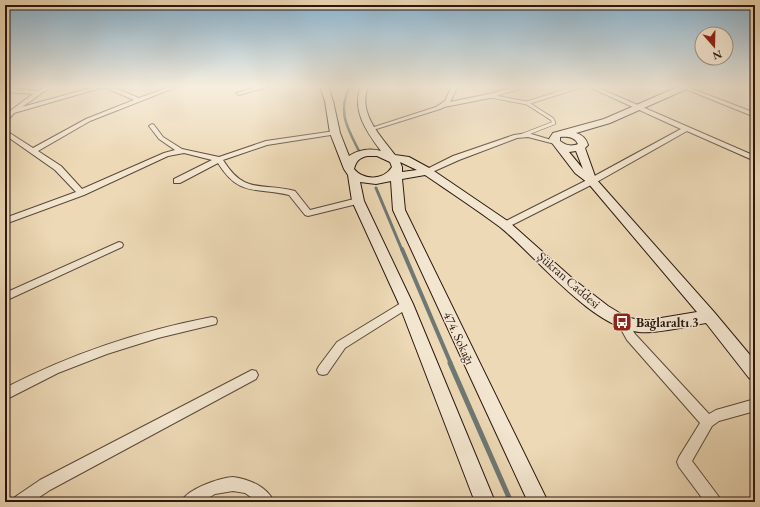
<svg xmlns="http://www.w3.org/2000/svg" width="760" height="507" font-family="'EB Garamond',serif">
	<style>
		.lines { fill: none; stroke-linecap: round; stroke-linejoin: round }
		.stream-far3 { stroke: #6e7874; stroke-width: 2.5 }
		.stream-far2 { stroke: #6e7874; stroke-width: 3 }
		.stream-far1 { stroke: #6e7874; stroke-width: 4 }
		.stream { stroke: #6e7874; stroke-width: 5 }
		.lane-casing { stroke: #5b483a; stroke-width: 4.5 }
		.street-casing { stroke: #5b483a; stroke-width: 2 }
		.secondary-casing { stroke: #2a1710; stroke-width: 2 }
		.path { stroke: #2a1710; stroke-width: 1.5; stroke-dasharray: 0.5 1.5; stroke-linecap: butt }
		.lane { stroke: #f3e6d0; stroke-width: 3 }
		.street { fill: #f3e6d0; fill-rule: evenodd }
		.secondary { fill: #f3e6d0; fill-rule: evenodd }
		.labels { text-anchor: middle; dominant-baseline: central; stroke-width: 3; stroke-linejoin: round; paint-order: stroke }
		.street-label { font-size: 13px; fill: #2a1710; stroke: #f3e6d0 }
		.poi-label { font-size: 13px; font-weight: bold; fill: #2a1710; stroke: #f3e6d0; text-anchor: start }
	</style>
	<rect width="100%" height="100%" fill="#edd9b6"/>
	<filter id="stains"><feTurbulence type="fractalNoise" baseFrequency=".005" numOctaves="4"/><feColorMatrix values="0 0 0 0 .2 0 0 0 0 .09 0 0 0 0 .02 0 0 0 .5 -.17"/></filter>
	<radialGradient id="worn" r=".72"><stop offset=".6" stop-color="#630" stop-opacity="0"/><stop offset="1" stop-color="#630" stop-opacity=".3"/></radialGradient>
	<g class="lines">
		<!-- stream-far3 -->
		<path class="stream-far3" d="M350,86c-13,26 -3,41 9,65"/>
		<!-- stream-far2 -->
		<polyline class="stream-far2" points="376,188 402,250"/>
		<!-- stream-far1 -->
		<polyline class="stream-far1" points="402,249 451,364"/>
		<!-- stream -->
		<polyline class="stream" points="450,363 511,502"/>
		<defs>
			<g id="lane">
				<polyline points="490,96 527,103"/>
				<polyline points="523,135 554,123 552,119 527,103 581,86"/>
			</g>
			<g id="street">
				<path d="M46,86h6l-30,21 76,-21h12l29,12 33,-12h7l-89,35 -52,30 23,15 21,23 82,-36 11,-3 -16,-11 -10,-13 3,-2 2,1 9,12 19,12 37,8 47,-16 69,-10 3,2 -1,1 -70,11 -44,15c22,35 37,22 72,31l15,19 48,-12 4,3 -1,2 -53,13 -3,-1 -16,-20c-34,-8 -50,2 -71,-32l-38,20h-6v-4l38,-19 -28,-7 -16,3 -84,39 -79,29v-6l71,-26 -21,-22 -50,-35v-5l28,18 53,-29 48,-19 -30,-13 -90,26 -7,8 -2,1v-6l5,-5 23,-17 -28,-2v-4l33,3z"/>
				<polygon points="261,86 270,86 239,95 236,93"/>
				<polygon points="452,86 458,86 450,102 489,94 519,86 522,88 490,98 444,107 440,109 373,130 368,129 436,107 445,101"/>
				<polygon points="587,86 594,86 755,156 755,161 687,131 595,183 508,227 502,227 501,225 502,223 589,179 681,129"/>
				<polygon points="678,86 685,86 755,113 755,117"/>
				<polygon points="746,86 755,86 755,90"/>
				<polygon points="528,133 558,142 555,144 528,137 517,138 459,160 430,173 427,173 423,171 453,156 514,135"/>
				<polygon points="119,242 122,243 123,245 122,247 5,301 5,293"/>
				<polygon points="406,300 410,301 411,304 410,307 345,348 327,374 323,375 319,374 317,370 319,366 337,342"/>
				<path d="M212,317l4,1 1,3 -1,3 -58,14 -51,16 -49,19 -53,27v-12c66,-34 134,-57 207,-71z"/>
				<polygon points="622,318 626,319 635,334 709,414 716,410 755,399 755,411 719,421 712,426 692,461 719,497 721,502 705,502 679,467 677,462 679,457 700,423 627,340 617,322 618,319"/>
				<polygon points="252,370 256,371 258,375 256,379 50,490 32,502 13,502 15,497 40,480"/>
				<path d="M233,477c15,2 34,9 41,25h-16l-13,-9 -12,-2 -18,3 -14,8h-20c6,-13 38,-24 52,-25z"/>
			</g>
			<path id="secondary" d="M320,86h8l5,15 7,32 9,23c9,-6 21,-8 32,-5 -14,-19 -30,-41 -20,-65h8c-1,2 -3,6 -3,8 -5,23 17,45 29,61l14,2 22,12 78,53 64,57 35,27 18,11 13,3h10l48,-8 -109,-129 -13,-10 -26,-34 4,-6 51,-14 76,-33h10l-1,2 -79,35 -34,10c6,2 10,5 12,12l-3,3 1,3 10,28 118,133 41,49v20l-6,-3 -43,-55c-19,3 -49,11 -67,9 -48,-5 -102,-75 -139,-105 -24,-18 -50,-35 -75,-52l-23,4 3,31 143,292h-20l-135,-292 -2,-29 -15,3 -16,-2 4,19 49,103 82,198h-20l-76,-198 -47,-103 -4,-26 -4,-6 -14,-36 -5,-32zM560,137c7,-1 15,0 18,7 -7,3 -13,1 -18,-3zM576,151l7,18 -14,-17zM367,156h10l13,6 2,5c-8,13 -28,14 -38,2 2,-8 5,-11 13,-13zM400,162l17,8 -15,2v-5z"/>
		</defs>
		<!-- lane casing -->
		<use href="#lane" class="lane-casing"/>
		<!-- street casing -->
		<use href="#street" class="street-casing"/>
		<!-- secondary casing -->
		<use href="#secondary" class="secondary-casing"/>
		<!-- path -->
		<polyline class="path" points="473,86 478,90"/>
		<!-- lane -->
		<use href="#lane" class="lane"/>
		<!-- street -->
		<use href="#street" class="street"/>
		<!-- secondary -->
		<use href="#secondary" class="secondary"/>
	</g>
	<!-- sky -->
	<linearGradient id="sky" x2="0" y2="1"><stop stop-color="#89b6d4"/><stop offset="0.55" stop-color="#f7eede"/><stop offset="1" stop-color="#f7eede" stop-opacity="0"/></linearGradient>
	<rect width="760" height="157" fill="url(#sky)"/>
	<!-- icons -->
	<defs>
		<symbol id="bus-square" viewBox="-11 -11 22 22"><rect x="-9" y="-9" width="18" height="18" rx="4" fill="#8f2418" stroke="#f3e6d0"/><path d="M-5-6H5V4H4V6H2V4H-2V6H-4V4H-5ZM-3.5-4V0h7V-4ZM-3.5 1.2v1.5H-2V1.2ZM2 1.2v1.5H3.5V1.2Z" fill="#fff"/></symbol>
	</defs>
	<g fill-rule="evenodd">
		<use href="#bus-square" x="611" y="311" width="22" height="22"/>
	</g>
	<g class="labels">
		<!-- street labels -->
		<g class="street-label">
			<text transform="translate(569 280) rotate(41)">Şükran Caddesi</text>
			<text transform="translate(459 338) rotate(65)">474. Sokağı</text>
		</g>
		<!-- poi labels -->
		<g class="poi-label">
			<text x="636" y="322">Bağlaraltı 3</text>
		</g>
	</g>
	<!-- margin -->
	<rect width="760" height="507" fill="none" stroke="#edd9b6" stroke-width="20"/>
	<rect x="6" y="6" width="748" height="495" fill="none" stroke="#2a1710" stroke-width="2"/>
	<rect x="10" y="10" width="740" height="487" fill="none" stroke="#2a1710"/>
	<!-- north arrow -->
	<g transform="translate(714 46) rotate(160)"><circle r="19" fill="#f3e6d0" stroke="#a39383"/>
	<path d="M0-3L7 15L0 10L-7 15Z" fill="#8f2418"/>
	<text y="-6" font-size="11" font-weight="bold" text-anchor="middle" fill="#2a1710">N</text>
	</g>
	<rect width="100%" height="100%" filter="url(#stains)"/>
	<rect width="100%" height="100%" fill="url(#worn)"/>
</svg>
